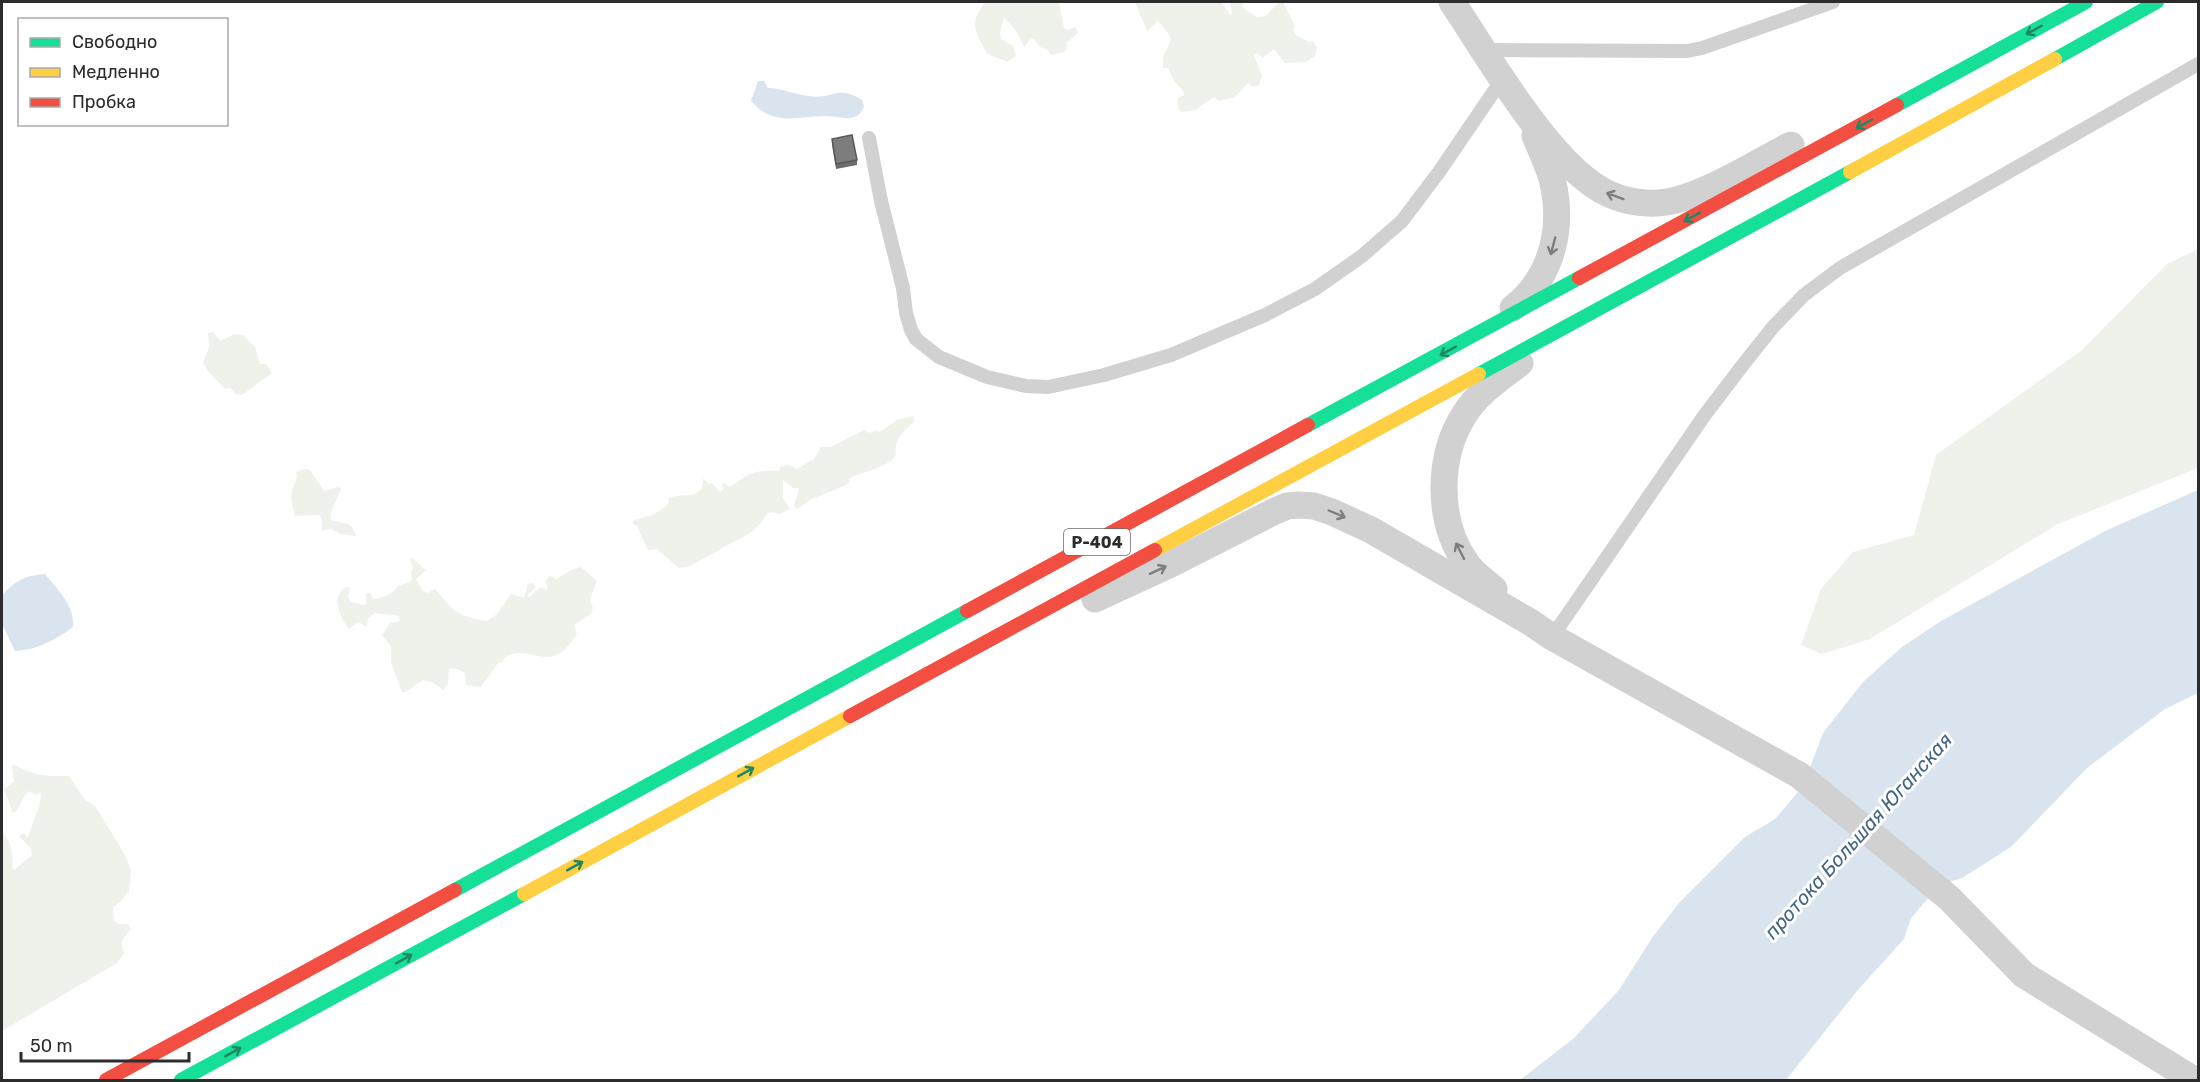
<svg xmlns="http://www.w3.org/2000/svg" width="2200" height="1082" font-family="Rubik,sans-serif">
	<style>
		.green { fill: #eef2eb }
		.water { fill: #d9e4ee }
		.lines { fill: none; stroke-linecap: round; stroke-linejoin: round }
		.lane { stroke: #d1d1d1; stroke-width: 14 }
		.street { stroke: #d1d1d1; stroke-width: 27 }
		.fast { stroke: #16e098; stroke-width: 14 }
		.slow { stroke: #ffcf43; stroke-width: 14 }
		.jam { stroke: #f24e42; stroke-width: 14 }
		.wall { fill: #6c6c6c }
		.building { fill: #7d7d7d; stroke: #585858; stroke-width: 1.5 }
		.oneway { stroke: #218662 }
		.oneway2 { stroke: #7e7e7e }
		.labels { text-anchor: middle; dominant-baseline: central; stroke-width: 6; stroke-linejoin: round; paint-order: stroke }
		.shield { fill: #fff; stroke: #6b6b6b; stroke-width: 1.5 }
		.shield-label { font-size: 16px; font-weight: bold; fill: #2c2c2c }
		.water-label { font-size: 20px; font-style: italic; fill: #446684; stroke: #fff }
	</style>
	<rect width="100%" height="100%" fill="#fff"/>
	<!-- green -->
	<g class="green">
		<path d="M985,2h74l5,26 3,2 8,-3 3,6 -11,10 -1,8 -15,4 -3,-5 -8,-3 -6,-8h-3l-7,8 -7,-14 -13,-16 -4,15 1,7 12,7 3,10 -8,6 -21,-8c-11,-23 -19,-29 -2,-52z"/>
		<polygon points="1135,2 1222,2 1230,15 1232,14 1230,2 1244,2 1242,7 1257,17 1266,16 1278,3 1283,2 1295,26 1293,30 1296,35 1309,42 1313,41 1317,48 1315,56 1306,62 1285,63 1274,49 1263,58 1257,53 1254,55 1262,76 1258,86 1251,86 1248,83 1235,97 1219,101 1214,97 1195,110 1182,112 1179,109 1177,99 1184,95 1183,91 1174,81 1168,68 1163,68 1163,57 1171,40 1169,34 1158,21 1147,31"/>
		<polygon points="2198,249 2198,468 2056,525 1870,639 1822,654 1801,645 1821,589 1853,552 1914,535 1936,455 2082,350 2167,264"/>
		<polygon points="213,332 220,341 234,334 243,335 255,347 260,364 266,364 272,373 242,395 236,394 230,388 225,389 208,371 203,363 209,347 208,333"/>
		<path d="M913,416l2,5c-11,10 -22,18 -19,34 -9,14 -33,15 -47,24l1,3 -4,3 -34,14 -15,10 -3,-3 5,-18h-6l-10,-8v18l7,11 -10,5 -9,-2 -4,2 -7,10 -10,9 -60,33 -11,2 -22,-19 -9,1 -11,-24 -5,-3 2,-3 19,-5 15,-10 1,-7c13,-6 35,4 34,-20l6,6 3,-1 8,9 4,-3 -2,-4 2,-2 6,4c21,-15 23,-17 49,-16l1,-4 8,-2 9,4 17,-10 7,-12h10l33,-17 5,3 7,-3 3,2 18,-12z"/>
		<path d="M305,469l5,1 14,21 14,-4 3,2 -10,23v8l20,5 5,11 -15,-2 -10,-5 -9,2v-12l-3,-4 -24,1c-2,-8 -5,-17 -3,-25 2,-8 6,-11 4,-19z"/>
		<path d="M412,558l14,12 -10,9 7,12 4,2 8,-4c20,23 21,27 52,32l10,-7 14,-20 13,4 4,-14 4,-1 4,4 -8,8 1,2 11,-9 8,2 -2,-8 2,-4 2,-2 7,3 14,-9 10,-3 16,14 -7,18 3,9 -2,6 -17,11 3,8c-26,47 -47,7 -73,25l-1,5 -4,-1 -18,25 -15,-2 -1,-12c-5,-4 -10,-5 -16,-4l-1,15 -5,6 -9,-7 -11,-3 -17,12h-4l-11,-30v-15l-9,-12 8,-12 10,-2 -1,-5 -24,-3 -7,5 -1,9 -9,-5 -9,7c-9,-11 -19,-33 -3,-42l4,1 -2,9 3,5 12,3 3,-1v-10l4,-1 3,6c9,-1 21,-5 25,-13l12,-4 2,-3 -1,-7 2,-2 -2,-11z"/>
		<path d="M15,765c21,12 31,11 54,11l16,24 10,6 29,47 7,17 -2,21 -8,10 -8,6 1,14 5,3h9l3,5c-7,9 -12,13 -7,24l-7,10 -115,68v-199c9,9 12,22 10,35l2,3 18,-15 -1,-6 -12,-13 4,-3 5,4 12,-34 1,-10 -5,2 -7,-4c-8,6 -8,18 -16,22l-9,-24 10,-7 -2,-16z"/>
	</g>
	<!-- water -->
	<g class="water">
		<path d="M758,81h6l4,7c15,0 26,7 41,8 25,4 27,-12 53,4l2,6c-6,20 -26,9 -41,10 -28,1 -51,10 -72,-15z"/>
		<polygon points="2198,490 2198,693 2165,709 2087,768 2011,847 1962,878 1940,885 1911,918 1904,939 1857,991 1786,1080 1520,1080 1574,1038 1619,990 1652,938 1679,903 1745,837 1775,819 1803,786 1823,733 1863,682 1902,647 1941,621 2107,530"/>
		<path d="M45,574c13,16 30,32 28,53 -17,13 -37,23 -58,24l-13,-27v-29c15,-15 21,-19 43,-21z"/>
	</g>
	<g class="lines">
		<!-- lane -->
		<g class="lane">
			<polyline points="1484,50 1687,51 1702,48 1833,2"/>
			<polyline points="869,138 881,201 903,288 906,313 911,330 916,339 939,357 987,377 1026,386 1048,387 1104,375 1171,355 1265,315 1315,289 1362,256 1402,221 1439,172 1503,78"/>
			<polyline points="1552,637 1704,416 1742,366 1773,327 1804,295 1840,268 2198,64"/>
		</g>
		<!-- street -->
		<g class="street">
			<path d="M1452,2c35,52 100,167 157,192 17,8 39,11 58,8 37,-6 89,-39 124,-57"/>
			<path d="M1513,308c40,-31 51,-82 39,-129 -4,-14 -11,-29 -17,-43"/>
			<path d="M1494,589c-9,-8 -21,-16 -27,-25 -31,-43 -30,-109 -1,-152 13,-20 35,-34 54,-49"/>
			<polyline points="1095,599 1171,564 1273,512 1287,506 1298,505 1314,506 1332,512 1371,530 1530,622 1552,637 1799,775 1949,898 2024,975 2194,1080"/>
		</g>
		<!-- fast -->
		<g class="fast">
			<polyline points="2055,59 2157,2"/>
			<polyline points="1897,105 2086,2"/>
			<polyline points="1479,374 1850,172"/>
			<polyline points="1308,425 1579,278"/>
			<polyline points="455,890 967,611"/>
			<polyline points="181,1080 524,894"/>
		</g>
		<!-- slow -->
		<g class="slow">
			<polyline points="1850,172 2055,59"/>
			<polyline points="1155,550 1479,374"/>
			<polyline points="524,894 850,716"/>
		</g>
		<!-- jam -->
		<g class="jam">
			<polyline points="1579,278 1897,105"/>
			<polyline points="967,611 1308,425"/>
			<polyline points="850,716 1155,550"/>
			<polyline points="106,1080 455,890"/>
		</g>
	</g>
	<!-- wall -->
	<polygon class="wall" points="832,139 857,160 857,165 836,169 832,144"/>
	<!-- building -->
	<polygon class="building" points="852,135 857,160 836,164 832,139"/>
	<!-- one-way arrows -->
	<defs><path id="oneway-shaft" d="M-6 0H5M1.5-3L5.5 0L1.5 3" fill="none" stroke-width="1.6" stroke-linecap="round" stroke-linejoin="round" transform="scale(1.5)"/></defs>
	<g class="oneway">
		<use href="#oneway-shaft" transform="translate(2034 30) rotate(151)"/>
		<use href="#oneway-shaft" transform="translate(1864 124) rotate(151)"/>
		<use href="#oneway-shaft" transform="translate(1692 217) rotate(151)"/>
		<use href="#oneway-shaft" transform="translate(1448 351) rotate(151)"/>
		<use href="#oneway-shaft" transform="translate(746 772) rotate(-29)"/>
		<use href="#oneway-shaft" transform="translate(575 866) rotate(-29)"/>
		<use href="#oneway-shaft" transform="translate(404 959) rotate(-29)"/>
		<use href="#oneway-shaft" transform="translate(233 1052) rotate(-29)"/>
	</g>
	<g class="oneway2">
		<use href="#oneway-shaft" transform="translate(1615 196) rotate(-160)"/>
		<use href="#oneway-shaft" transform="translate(1553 246) rotate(105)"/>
		<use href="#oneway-shaft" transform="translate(1337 514) rotate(23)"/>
		<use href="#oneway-shaft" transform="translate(1460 551) rotate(-117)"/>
		<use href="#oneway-shaft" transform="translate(1158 570) rotate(-25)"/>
	</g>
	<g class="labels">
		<!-- shield labels -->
		<rect class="shield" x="1064" y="529" width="66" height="26" rx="4.5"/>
		<g class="shield-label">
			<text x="1097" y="542">Р-404</text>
		</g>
		<!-- water labels -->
		<g class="water-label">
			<text transform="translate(1858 836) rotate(-48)">протока Большая Юганская</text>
		</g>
	</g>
	<!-- border -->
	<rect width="2200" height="1082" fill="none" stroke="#2c2c2c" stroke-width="6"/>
	<!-- legend -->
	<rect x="18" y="18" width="210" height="108" fill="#ffffff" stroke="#ababab" stroke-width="1.5"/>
	<rect x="30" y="38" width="30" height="9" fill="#16e098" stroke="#ababab" stroke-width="1.5"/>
	<text x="72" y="48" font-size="18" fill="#2c2c2c">Свободно</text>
	<rect x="30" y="68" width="30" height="9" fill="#ffcf43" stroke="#ababab" stroke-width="1.5"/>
	<text x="72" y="78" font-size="18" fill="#2c2c2c">Медленно</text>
	<rect x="30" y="98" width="30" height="9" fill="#f24e42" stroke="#ababab" stroke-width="1.5"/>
	<text x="72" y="108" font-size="18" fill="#2c2c2c">Пробка</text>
	<!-- scale -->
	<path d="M21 1052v9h168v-9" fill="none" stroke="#2c2c2c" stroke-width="3"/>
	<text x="30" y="1052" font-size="18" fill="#2c2c2c" stroke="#ffffff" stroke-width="4.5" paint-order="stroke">50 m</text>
</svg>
